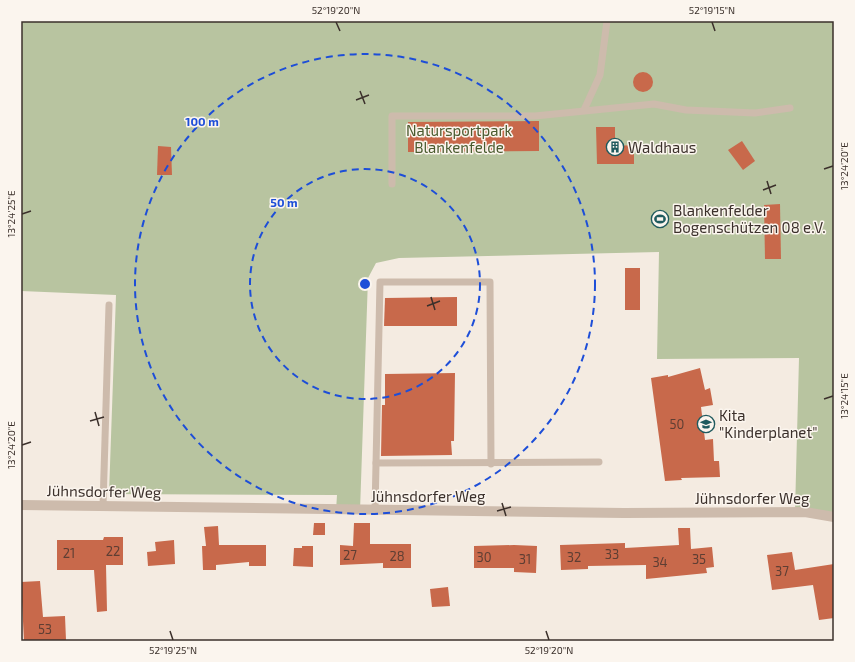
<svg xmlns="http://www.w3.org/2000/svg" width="855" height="662" font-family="'Exo 2',sans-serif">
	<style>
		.green { fill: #b8c4a0 }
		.building { fill: #c8694b }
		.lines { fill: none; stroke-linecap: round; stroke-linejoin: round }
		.service { stroke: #cdbbac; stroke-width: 7 }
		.minor { stroke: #cdbbac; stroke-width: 10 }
		.ticks { fill: none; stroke: #3b302b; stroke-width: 1.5 }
		.ring { fill: none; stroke: #1d4ed8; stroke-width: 2; stroke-dasharray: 7 5 }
		.labels { text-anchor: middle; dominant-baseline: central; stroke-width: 3; stroke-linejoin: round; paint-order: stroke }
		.number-label { font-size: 13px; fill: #5e3e33 }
		.park-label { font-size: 15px; fill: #4a5a2e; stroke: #fbf5ee }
		.poi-label { font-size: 15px; fill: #3b302b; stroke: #fbf5ee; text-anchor: start }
		.street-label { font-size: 15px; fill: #3b302b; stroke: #fbf5ee }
		.centre { fill: #1d4ed8; stroke: #fbf5ee; stroke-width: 2 }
		.ring-label { font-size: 12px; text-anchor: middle; font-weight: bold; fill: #1d4ed8; stroke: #fbf5ee; stroke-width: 3; stroke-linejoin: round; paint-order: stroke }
		.neatline { fill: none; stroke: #3b302b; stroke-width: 1.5 }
		.ticks-label { font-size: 10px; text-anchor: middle; fill: #3b302b }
	</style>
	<rect width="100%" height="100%" fill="#f4ebe1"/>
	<!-- green -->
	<polygon class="green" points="21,21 834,21 834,517 795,512 799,358 657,359 659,252 399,258 376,263 368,278 360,511 336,511 337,495 109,494 116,295 21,291"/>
	<!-- building -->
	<g class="building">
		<circle cx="643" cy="82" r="10"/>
		<polygon points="539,121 539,151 408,152 408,122"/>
		<polygon points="596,127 615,127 615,146 634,145 634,164 597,164"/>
		<polygon points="742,141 755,161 743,170 728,150"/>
		<polygon points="158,146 171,147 172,175 157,175"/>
		<polygon points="780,204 781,259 765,259 764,205"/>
		<rect x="625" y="268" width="15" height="42"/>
		<polygon points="457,297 457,326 384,326 385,298"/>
		<polygon points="700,368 705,390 710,388 713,405 701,407 705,440 713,439 714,461 719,461 720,477 681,478 682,480 665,481 651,378 668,375 668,377"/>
		<polygon points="455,373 454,441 451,441 452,455 381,456 382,405 385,405 385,374"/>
		<polygon points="314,523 325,523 325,535 313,535"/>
		<polygon points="354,523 370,523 370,544 411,544 411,568 383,568 383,563 340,565 340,545 353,546"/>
		<polygon points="218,526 219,545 266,545 266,566 249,566 249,562 216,565 216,570 203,570 202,546 206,546 204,527"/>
		<polygon points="678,528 690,528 691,549 712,547 714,567 706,568 707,573 646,579 646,565 588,566 588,569 561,570 560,545 625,543 625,548 679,545"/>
		<polygon points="104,537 123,537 123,565 106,565 107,611 97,612 94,570 57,570 57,540 103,540"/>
		<polygon points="174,540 175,564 148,566 147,552 156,551 155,542"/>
		<polygon points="514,545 537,546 536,573 514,572 514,568 474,568 474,546"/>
		<polygon points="302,546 313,546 313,567 293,566 294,548 302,548"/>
		<polygon points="792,552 795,570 834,564 834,618 819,620 813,585 772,590 767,555"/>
		<polygon points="40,581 43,617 65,616 66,640 24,641 21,582"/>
		<polygon points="448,587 450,606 432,607 430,589"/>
	</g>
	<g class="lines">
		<!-- service -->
		<g class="service">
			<polyline points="584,110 600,75 607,21"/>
			<polyline points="392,184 392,116 535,116 654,104 686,110 755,113 790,108"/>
			<polyline points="376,463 599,462"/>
			<polyline points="103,506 109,305"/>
			<polyline points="375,510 380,282 490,282 491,464"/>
		</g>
		<!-- minor -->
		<polyline class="minor" points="21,505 624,513 805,512 834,517"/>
	</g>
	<!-- ticks -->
	<path class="ticks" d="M336,22l4,9M712,22l3,9M360,91l5,13M356,100l13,-5M824,169l9,-3M767,181l4,13M763,190l13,-5M22,214l9,-3M431,297l4,13M427,306l13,-5M824,399l9,-3M95,412l4,14M90,421l14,-4M22,445l9,-3M502,503l4,13M497,511l14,-4M170,631l3,9M546,631l3,9"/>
	<!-- distance rings -->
	<g class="ring">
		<circle cx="365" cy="284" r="115"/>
		<circle cx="365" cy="284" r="230"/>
	</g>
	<!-- icons -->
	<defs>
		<symbol id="building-ring" viewBox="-11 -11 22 22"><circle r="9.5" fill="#fbf5ee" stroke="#1f5a5e" stroke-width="1.5"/><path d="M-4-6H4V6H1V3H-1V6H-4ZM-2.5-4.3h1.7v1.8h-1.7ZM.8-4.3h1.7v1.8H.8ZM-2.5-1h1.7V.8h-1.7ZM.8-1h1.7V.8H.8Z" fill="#1f5a5e"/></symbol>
		<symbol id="stadium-ring" viewBox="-11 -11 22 22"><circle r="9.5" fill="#fbf5ee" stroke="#1f5a5e" stroke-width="1.5"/><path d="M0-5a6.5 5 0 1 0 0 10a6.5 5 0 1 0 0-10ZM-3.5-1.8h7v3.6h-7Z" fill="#1f5a5e"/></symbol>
		<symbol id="school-ring" viewBox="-11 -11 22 22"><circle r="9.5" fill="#fbf5ee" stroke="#1f5a5e" stroke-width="1.5"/><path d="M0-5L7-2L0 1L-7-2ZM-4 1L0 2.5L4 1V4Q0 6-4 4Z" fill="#1f5a5e"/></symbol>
	</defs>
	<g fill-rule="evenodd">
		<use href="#building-ring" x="605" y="137" width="20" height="20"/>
		<use href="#stadium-ring" x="650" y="209" width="20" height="20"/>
		<use href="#school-ring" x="696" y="414" width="20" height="20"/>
	</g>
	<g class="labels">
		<!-- number labels -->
		<g class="number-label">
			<text x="677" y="424">50</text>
			<text x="113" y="551">22</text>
			<text x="69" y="553">21</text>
			<text x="612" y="554">33</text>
			<text x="350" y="555">27</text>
			<text x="397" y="556">28</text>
			<text x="484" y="557">30</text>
			<text x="574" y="557">32</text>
			<text x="525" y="559">31</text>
			<text x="699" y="559">35</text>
			<text x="660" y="562">34</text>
			<text x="782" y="571">37</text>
			<text x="45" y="629">53</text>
		</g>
		<!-- park labels -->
		<g class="park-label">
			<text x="459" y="130">Natursportpark<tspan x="459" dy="17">Blankenfelde</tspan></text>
		</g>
		<!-- poi labels -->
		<g class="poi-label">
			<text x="628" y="147">Waldhaus</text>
			<text x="673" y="210">Blankenfelder<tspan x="673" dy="17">Bogenschützen 08 e.V.</tspan></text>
			<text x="719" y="415">Kita<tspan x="719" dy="17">"Kinderplanet"</tspan></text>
		</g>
		<!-- street labels -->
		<g class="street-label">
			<text transform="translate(104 491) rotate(1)">Jühnsdorfer Weg</text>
			<text x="428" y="496">Jühnsdorfer Weg</text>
			<text x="752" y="498">Jühnsdorfer Weg</text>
		</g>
	</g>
	<circle cx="365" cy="284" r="6" class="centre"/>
	<g class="ring-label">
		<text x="202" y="126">100 m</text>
		<text x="284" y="207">50 m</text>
	</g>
	<!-- border -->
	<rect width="855" height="662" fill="none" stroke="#fbf5ee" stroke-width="44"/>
	<rect x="22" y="22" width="811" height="618" class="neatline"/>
	<g class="ticks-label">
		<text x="336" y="14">52°19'20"N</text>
		<text x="712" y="14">52°19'15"N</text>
		<text transform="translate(844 166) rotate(-90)" y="4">13°24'20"E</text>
		<text transform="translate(11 214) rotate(-90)" y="4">13°24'25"E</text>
		<text transform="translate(844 396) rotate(-90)" y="4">13°24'15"E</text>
		<text transform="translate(11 445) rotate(-90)" y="4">13°24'20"E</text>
		<text x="173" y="654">52°19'25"N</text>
		<text x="549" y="654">52°19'20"N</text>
	</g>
</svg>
